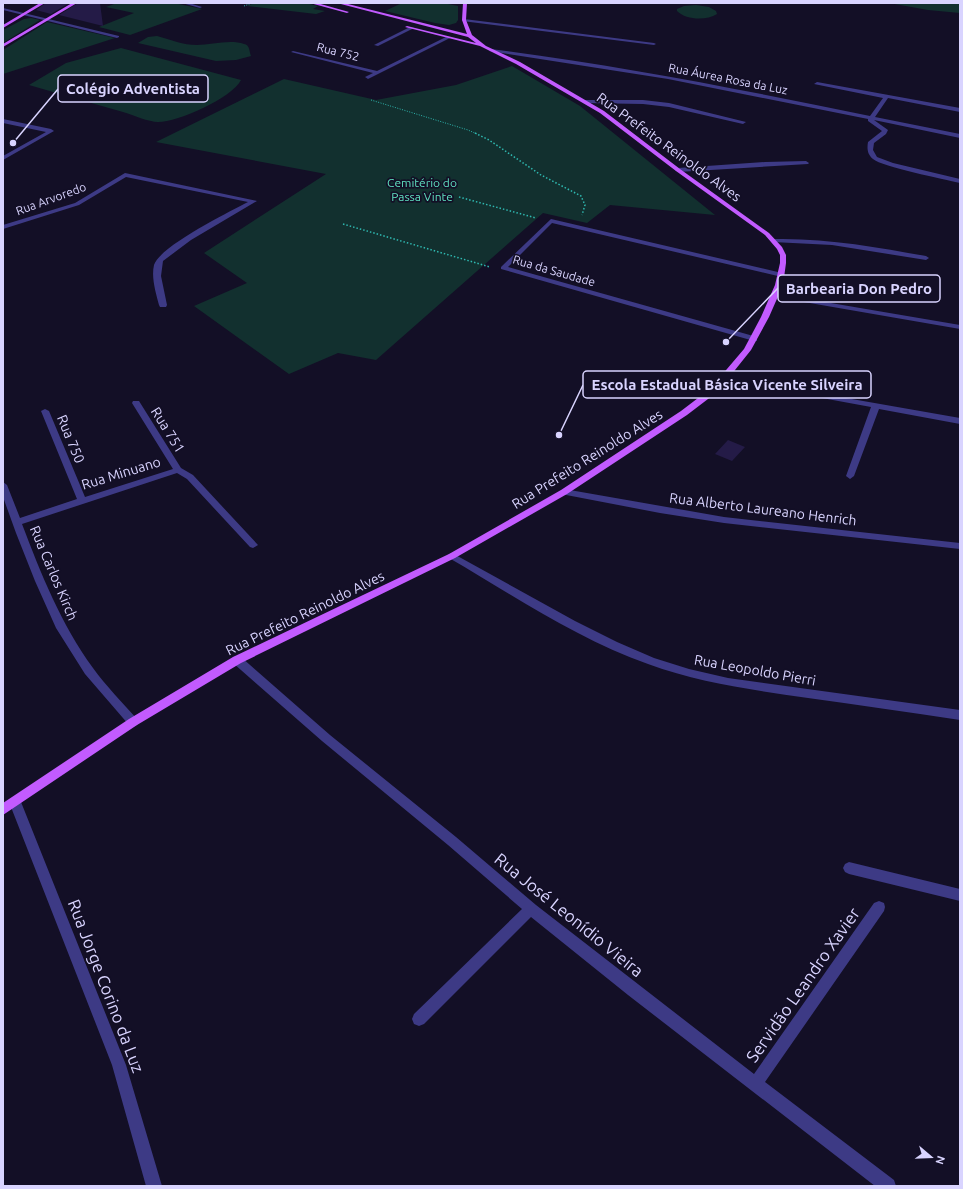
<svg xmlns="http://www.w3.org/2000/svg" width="963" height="1189" font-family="Ubuntu,sans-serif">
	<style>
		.green { fill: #12302f }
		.building { fill: #241b47 }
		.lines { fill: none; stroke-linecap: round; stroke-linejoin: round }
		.path-far1 { stroke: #2fb8b0; stroke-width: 1; stroke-dasharray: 1 1.5; stroke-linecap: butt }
		.path { stroke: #2fb8b0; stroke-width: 1.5; stroke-dasharray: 1.5 2; stroke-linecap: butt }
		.minor { fill: #3d3a85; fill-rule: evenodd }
		.major { fill: #c25bff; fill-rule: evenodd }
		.labels { text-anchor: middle; stroke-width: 3.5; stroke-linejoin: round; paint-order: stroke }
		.far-street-label { font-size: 12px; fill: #d9d4ff; stroke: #130f26 }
		.far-park-label { font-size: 12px; fill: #5fe0c0; stroke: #130f26 }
		.street-label { font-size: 14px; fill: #d9d4ff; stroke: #130f26 }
		.near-street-label { font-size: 17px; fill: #d9d4ff; stroke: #130f26 }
		.leader { fill: none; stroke: #d9d4ff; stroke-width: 1.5 }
		.callout-dot { fill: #d9d4ff; stroke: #130f26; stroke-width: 1.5 }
		.callout { fill: #130f26; stroke: #d9d4ff; stroke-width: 1.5 }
		.callout-label { font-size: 15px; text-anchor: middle; font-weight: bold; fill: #d9d4ff }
	</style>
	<rect width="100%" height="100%" fill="#130f26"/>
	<path class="green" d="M117,3H174L202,9L130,35L99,27L134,13L106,7Z
		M254,3H305L318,6L313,9L325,11L316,14L247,6Z
		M402,3H443L458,6V20L456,23L449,25L435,23L385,11Z
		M889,3H960V13L928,10Z
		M696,5L709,7L716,11L717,14C706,21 686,20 677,11V9L684,6Z
		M31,18L40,20L3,43V30L24,19Z
		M47,22L115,38L3,74V50Z
		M157,36C171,40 183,45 197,45C211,45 230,39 244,44C250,45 249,51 251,56L236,60L216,61L138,43L148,37Z
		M121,48L241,80C232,98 178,122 158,122C149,122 133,115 123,112C91,103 60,94 29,85L66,63Z
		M512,66L580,106L715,215L610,205L587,223L543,213L376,360L338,353L289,374L194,306L247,283L204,253L326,174L156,142L284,79L376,100L456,85Z"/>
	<path class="building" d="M46,3H69L51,14L36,10Z
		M78,3H100L103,26L59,15Z
		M728,440L745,447L732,461L715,454Z"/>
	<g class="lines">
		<path class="path-far1" d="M244,6L252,3
			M371,100L468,130L477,134"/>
		<path class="path" d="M475,133L489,140L541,175L581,196L585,205L582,215
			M459,197L536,218
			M343,224L490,267"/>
		<path class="minor" d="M182,3H189L202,7L200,8Z
			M3,8L119,36V37L117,38L3,10Z
			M464,19L654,43L656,44L654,45L462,21Z
			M410,27L414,28L378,46L374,45Z
			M446,37L450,38L368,79L365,77L373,73L291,52L293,51L377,71Z
			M491,49C618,65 744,90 870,116L883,98L814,84L817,82L960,108V112L888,98L875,117L960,134V138L874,120L888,130L886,134L874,143L873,150L877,157L893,163L960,179V183C944,179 882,167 873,159C867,154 867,148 868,142L882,131L868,121V119L668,79L489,51Z
			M586,100H643L669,103L746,122L743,124L669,107L643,104L584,103L583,102Z
			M3,119L51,129L54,131L3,160V156L46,132L3,123Z
			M806,161L809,163L808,164L678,172L675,170L678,168L765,162Z
			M125,173L257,201L191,240L163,261L161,276L167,305L166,307H160L159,305C156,293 151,278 154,265C160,246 229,212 248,202L126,177L79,205L3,229V225L75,203Z
			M551,219L782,273L785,275L782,277L552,223L508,267L757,337V341H754L501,269V267Z
			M775,239C826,238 876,247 926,256L929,258L926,260L832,245L773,242L772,241Z
			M772,293L960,325V329L775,297H772Z
			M721,376L960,418V424L879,409L854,476L850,479L846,476L871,407L724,380L720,378Z
			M133,401H139L181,468L193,475L258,545L253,548L250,547L187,479L177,473L22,524C41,574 61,624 93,668C106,686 122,702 137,719L139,722L137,725L133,727L129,725L85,674L56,628L35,581L16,533L3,497V482L7,485L20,518L77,499L41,411L45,409L49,411L85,497L173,469L132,403Z
			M564,489L724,517L960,543V549L724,523L660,513L561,494L559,492Z
			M452,553L575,621L617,642L654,658L689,669L728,678L960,710V720C909,712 858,705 808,698C753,690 700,683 648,664C579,640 513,595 449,558L447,556L449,554Z
			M237,656L241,657L330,735L456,837L536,905L754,1074L874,903L879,901L884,903L885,907L884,911L765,1082L894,1180L896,1186H875L628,995L531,917L424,1024L419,1026L414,1024L412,1019L414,1014L522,909L448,845L322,741L233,663L232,660L233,657Z
			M15,797L19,798L21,802L126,1065L162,1186H146L112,1065L9,802L11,798Z
			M849,862L960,889V901L849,874L845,872L843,868L845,864Z"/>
		<path class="major" d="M40,3H45L3,28V25Z
			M72,3H77L3,47V44Z
			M310,3H317L349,12L347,13Z
			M337,3H344L467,34L462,20L463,3H467L466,20L472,35L486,46L520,62L604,111L680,169L769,233L782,247L786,255V263L783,285L769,317L751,350L727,380L708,399L687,415L567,494L455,558L241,663L137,725L3,815V803L129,719L233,657L449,554L561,490L681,411L702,395L721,376L744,349L761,317L775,285L780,263V255L777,249L765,235L676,171L600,113L516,64L480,46L405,27L407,26L476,43L468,37Z"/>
	</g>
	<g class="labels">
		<g class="far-street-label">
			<text transform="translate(338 52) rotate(14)" y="4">Rua 752</text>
			<text transform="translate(728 79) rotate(11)" y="4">Rua Áurea Rosa da Luz</text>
			<text transform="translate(51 199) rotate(-20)" y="4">Rua Arvoredo</text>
			<text transform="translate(554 271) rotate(16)" y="4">Rua da Saudade</text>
		</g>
		<g class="far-park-label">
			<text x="422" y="187">Cemitério do<tspan x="422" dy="14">Passa Vinte</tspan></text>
		</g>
		<g class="street-label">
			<text transform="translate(669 147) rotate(36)" y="5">Rua Prefeito Reinoldo Alves</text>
			<text transform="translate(168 430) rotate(58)" y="5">Rua 751</text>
			<text transform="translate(71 439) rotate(68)" y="5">Rua 750</text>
			<text transform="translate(587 459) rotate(-32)" y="5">Rua Prefeito Reinoldo Alves</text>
			<text transform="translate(121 473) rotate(-17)" y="5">Rua Minuano</text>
			<text transform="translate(763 509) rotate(7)" y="5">Rua Alberto Laureano Henrich</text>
			<text transform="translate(54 573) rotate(67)" y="5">Rua Carlos Kirch</text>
			<text transform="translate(305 613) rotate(-26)" y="5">Rua Prefeito Reinoldo Alves</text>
			<text transform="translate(755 670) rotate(10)" y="5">Rua Leopoldo Pierri</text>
		</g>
		<g class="near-street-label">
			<text transform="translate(569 915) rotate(39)" y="6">Rua José Leonídio Vieira</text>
			<text transform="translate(803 985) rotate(-55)" y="6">Servidão Leandro Xavier</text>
			<text transform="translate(106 986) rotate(69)" y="6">Rua Jorge Corino da Luz</text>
		</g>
	</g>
	<path class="leader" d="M13 143L58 89M726 342L778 288M559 435L583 385"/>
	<g class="callout-dot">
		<circle cx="13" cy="143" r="4"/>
		<circle cx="726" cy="342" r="4"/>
		<circle cx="559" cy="435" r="4"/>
	</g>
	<g class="callout">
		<rect x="58" y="75" width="150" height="27" rx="4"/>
		<rect x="778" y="275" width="162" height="27" rx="4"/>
		<rect x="583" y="371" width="288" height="27" rx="4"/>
	</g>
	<g class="callout-label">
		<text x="133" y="94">Colégio Adventista</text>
		<text x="859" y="294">Barbearia Don Pedro</text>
		<text x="727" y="390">Escola Estadual Básica Vicente Silveira</text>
	</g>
	<rect width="963" height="1189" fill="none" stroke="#d9d4ff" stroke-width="8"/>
	<g transform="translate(931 1157) rotate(109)" stroke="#130f26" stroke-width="3" paint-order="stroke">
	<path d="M0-3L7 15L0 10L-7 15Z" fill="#d9d4ff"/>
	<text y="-6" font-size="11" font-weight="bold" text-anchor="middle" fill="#d9d4ff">N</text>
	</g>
</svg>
